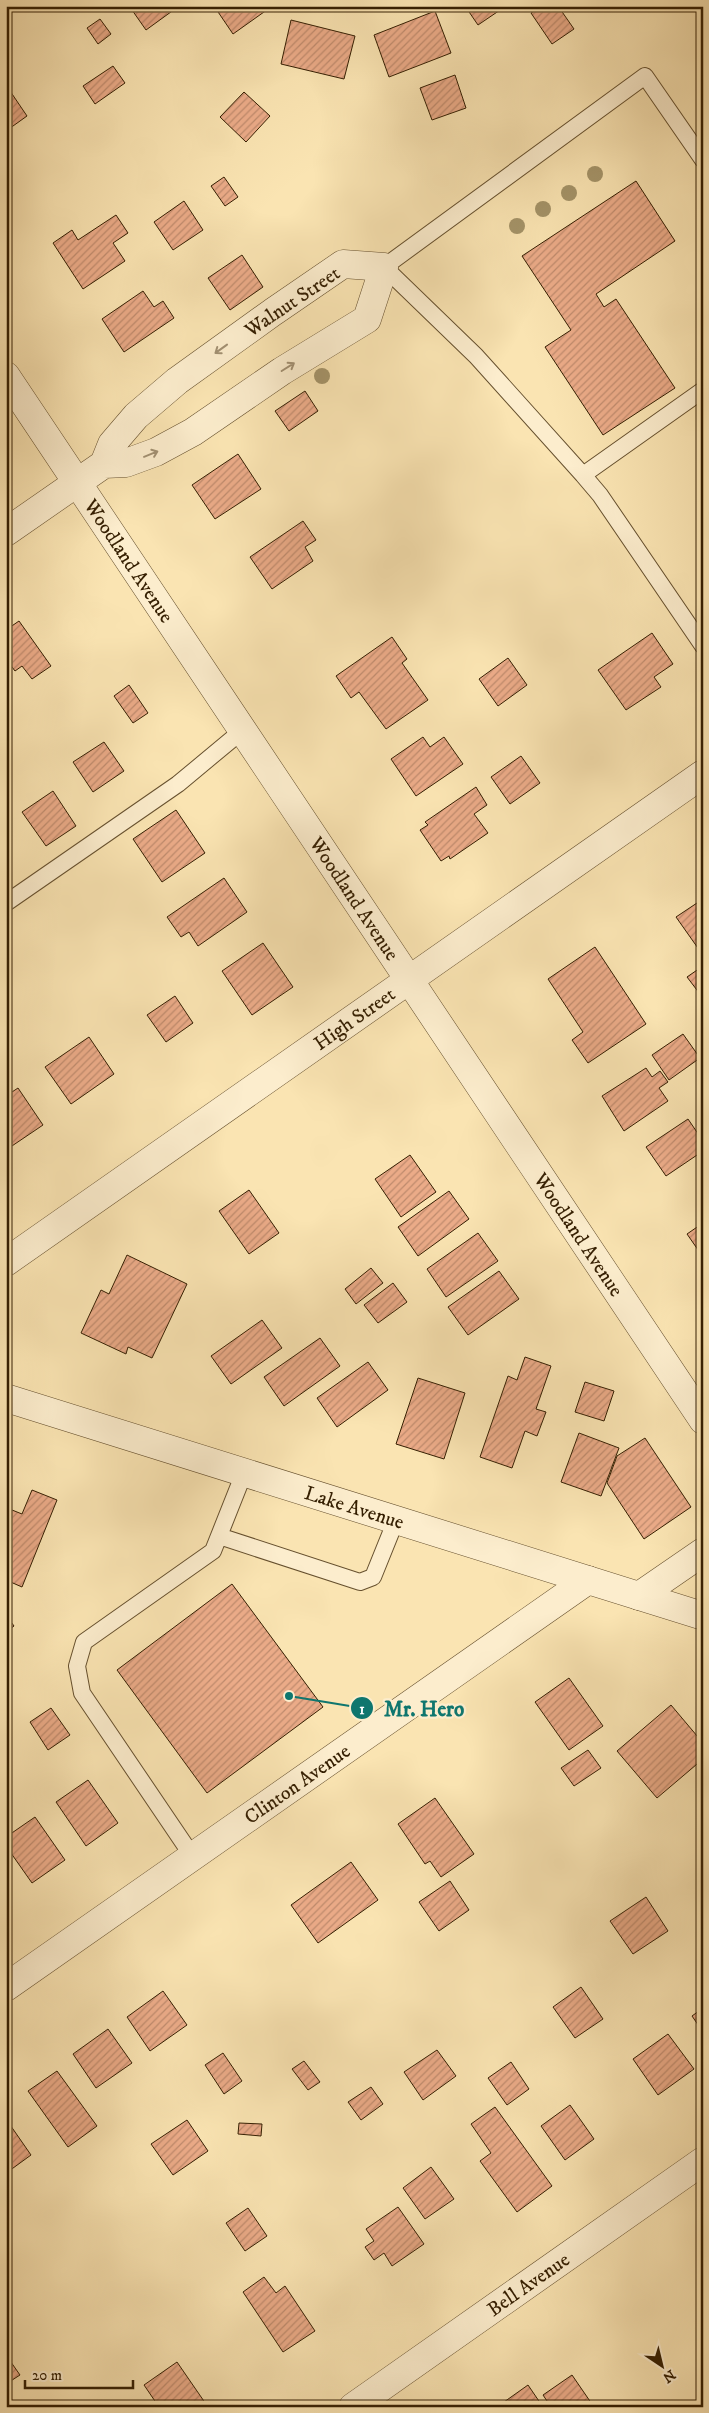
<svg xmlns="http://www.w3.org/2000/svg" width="709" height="2413" font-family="'IM FELL DW Pica',serif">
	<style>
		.building { fill: url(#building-hatch); stroke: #351f02 }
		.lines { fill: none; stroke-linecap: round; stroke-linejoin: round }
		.service-casing { stroke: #66502e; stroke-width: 18 }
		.minor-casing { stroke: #66502e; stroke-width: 29 }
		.tertiary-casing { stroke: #66502e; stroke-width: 29 }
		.service { stroke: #fcedcd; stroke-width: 16 }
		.minor { stroke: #fcedcd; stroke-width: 28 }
		.tertiary { stroke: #fcedcd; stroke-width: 28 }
		.tree { fill: #a49368 }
		.oneway { stroke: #a29072 }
		.labels { text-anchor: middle; stroke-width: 4.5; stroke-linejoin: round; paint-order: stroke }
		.street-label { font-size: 20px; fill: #351f02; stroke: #fcedcd }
		.leader { fill: none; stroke: #0f766e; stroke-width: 2 }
		.callout-dot { fill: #0f766e; stroke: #fcedcd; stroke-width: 2 }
		.mark-label { font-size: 15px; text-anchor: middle; font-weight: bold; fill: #fff }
		.callout-label { font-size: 21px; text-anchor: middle; font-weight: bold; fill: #0f766e; stroke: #fcedcd; stroke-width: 4.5; stroke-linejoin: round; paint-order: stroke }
	</style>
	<defs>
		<pattern id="building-hatch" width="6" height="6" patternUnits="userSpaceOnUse" patternTransform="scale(1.25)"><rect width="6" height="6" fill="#ebab88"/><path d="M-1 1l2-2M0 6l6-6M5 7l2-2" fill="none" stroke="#bf8b6d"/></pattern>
	</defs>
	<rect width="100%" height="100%" fill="#fae4b2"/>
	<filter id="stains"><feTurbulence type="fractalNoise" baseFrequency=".004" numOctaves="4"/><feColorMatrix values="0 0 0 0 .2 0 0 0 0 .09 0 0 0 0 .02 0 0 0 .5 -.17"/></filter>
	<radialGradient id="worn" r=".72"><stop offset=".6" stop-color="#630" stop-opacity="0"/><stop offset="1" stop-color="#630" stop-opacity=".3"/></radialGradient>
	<path class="building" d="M138,6H173L175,9L146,30L132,10Z
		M214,6H270L271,7L233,34Z
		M465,6H506L478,25Z
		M542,6H558L574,29L552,44L531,13Z
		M435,11L451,53L389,77L374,35Z
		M100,19L111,34L98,44L87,28Z
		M291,20L355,36L344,79L281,64Z
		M113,66L125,83L95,104L83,86Z
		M455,75L466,108L432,120L420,88Z
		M6,85L27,116L6,131Z
		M244,92L270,116L246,142L220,117Z
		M224,177L238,197L225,206L211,186Z
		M636,181L675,241L596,294L604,307L616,299L675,388L603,435L545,347L571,330L522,256Z
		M184,201L203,230L173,250L154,222Z
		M116,215L128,233L113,243L125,261L83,289L53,243L72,230L78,240Z
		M242,255L263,287L230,310L208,278Z
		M143,291L154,307L163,301L174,318L124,352L102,319Z
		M305,391L318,411L289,431L275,411Z
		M238,454L261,489L215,519L192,485Z
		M303,521L316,540L305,547L313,561L272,589L250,557Z
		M19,621L51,666L32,679L22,666L15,671L6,659V630Z
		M652,633L673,664L654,677L661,687L626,710L598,670Z
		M392,637L407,659L402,663L428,700L386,729L359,692L351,698L336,676Z
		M508,658L527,685L498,706L479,679Z
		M129,685L148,713L133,723L114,696Z
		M423,737L430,747L444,737L463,764L416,796L391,759Z
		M104,742L124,771L93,792L73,762Z
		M521,756L540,783L510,804L491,777Z
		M476,787L487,805L474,814L488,833L450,859L449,856L441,861L420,830L428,825L425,822Z
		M53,791L76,826L46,846L22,812Z
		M176,810L205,853L162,882L133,839Z
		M224,878L247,912L198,946L189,932L181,937L167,917Z
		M703,899V950L700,951L676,917Z
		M263,943L293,987L252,1015L222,971Z
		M595,947L646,1024L588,1063L572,1040L583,1032L548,979Z
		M703,966V998L687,977Z
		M175,996L193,1023L166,1042L147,1015Z
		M683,1034L700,1058L669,1080L652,1055Z
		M89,1037L114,1074L71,1104L45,1067Z
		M646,1068L652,1077L660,1071L668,1082L659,1088L668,1101L624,1131L602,1096Z
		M18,1088L43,1125L6,1150V1096Z
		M688,1119L703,1141V1151L666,1176L646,1147Z
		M410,1155L436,1192L401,1217L375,1179Z
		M249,1190L279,1233L249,1254L219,1211Z
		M449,1191L469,1219L418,1256L398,1227Z
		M703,1223V1257L687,1234Z
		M478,1233L498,1261L446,1297L427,1269Z
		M127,1255L187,1284L152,1358L128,1347L126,1354L81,1333L101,1290L109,1294Z
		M371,1268L383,1283L356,1304L345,1289Z
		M499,1271L519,1299L468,1335L448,1307Z
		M393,1283L407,1302L378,1323L364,1305Z
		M262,1320L282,1348L231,1384L211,1356Z
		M320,1338L340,1366L284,1406L264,1377Z
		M525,1357L551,1366L536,1409L546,1412L537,1436L525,1431L512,1468L480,1457L508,1376L517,1380Z
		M368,1362L388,1390L337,1427L317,1398Z
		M418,1378L465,1393L444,1459L396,1444Z
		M585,1382L614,1391L604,1421L575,1412Z
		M579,1433L619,1448L601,1496L561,1482Z
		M645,1438L691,1507L644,1539L607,1483L617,1456Z
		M32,1490L57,1500L22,1587L6,1580V1525L12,1510L22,1514Z
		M232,1584L323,1707L207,1793L117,1670Z
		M6,1615L14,1626L6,1632Z
		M569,1678L603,1726L569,1750L535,1702Z
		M671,1705L703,1743V1759L657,1798L617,1751Z
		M51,1708L70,1735L48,1750L30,1722Z
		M588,1750L601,1768L574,1786L561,1768Z
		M88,1780L118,1823L86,1846L56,1802Z
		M435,1798L474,1854L441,1877L430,1861L425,1864L398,1824Z
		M35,1817L65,1860L32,1883L6,1846V1837Z
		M351,1862L378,1900L318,1943L291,1905Z
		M450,1881L469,1910L439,1931L419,1902Z
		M646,1897L668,1931L633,1954L610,1921Z
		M581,1987L603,2019L575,2038L553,2007Z
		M163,1991L187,2025L150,2051L127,2017Z
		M703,2008V2032L692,2016Z
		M108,2029L132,2063L96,2088L73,2054Z
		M668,2034L694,2069L658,2095L633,2059Z
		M437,2050L456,2076L423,2100L404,2072Z
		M223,2053L242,2081L224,2094L205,2065Z
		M304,2061L320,2082L308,2090L292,2069Z
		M511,2062L529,2089L507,2105L488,2078Z
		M57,2071L97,2126L68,2147L28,2091Z
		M371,2087L383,2104L361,2120L348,2102Z
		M570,2105L594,2139L565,2160L541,2126Z
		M495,2107L552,2186L517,2212L480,2161L491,2153L471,2124Z
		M6,2119L31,2155L9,2171L6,2168Z
		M187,2120L208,2151L173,2175L151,2144Z
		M239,2123L262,2124L261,2136L238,2134Z
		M431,2167L454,2199L425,2219L403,2188Z
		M398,2207L424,2244L392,2266L384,2253L374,2260L365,2247L374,2241L366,2229Z
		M248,2208L267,2236L245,2251L226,2223Z
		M264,2277L276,2293L285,2286L315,2331L283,2352L243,2292Z
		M6,2355L20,2375L6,2384Z
		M177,2362L208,2407H159L144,2385Z
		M572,2375L594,2407H551L543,2395Z
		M528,2385L543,2407H497Z"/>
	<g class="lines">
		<g class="service-casing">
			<path id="service" d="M703,160L645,76L384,267L476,356L583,475L600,495L703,646
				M583,475L703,390
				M6,903L178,784L243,730
				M219,1536L360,1582L373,1577L396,1520
				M193,1857L82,1693L77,1666L84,1642L213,1551L244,1473"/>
		</g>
		<g class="minor-casing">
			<g id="minor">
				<path id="s1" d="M6,376L703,1420"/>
				<path d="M6,532L104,464L126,463L156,452L193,432L282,371L367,319L384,267L343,264L273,312L177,381L136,416L112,444L104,464"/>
				<path id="s2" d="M6,1262L703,774"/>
				<path d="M639,1596L703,1552"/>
				<path id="s3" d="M6,1987L588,1580"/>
				<path id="s4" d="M353,2407L703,2161"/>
			</g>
		</g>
		<g class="tertiary-casing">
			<g id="tertiary">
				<path id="s5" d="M6,1398L703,1616"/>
			</g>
		</g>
		<use href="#service" class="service"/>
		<use href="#minor" class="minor"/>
		<use href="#tertiary" class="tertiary"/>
	</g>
	<g class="tree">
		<circle cx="595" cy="174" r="8"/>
		<circle cx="569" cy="193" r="8"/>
		<circle cx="543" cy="209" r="8"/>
		<circle cx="517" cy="226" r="8"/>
		<circle cx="322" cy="376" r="8"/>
	</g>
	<defs><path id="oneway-shaft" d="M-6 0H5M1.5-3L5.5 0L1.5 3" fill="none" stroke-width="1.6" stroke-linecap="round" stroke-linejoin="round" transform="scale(1.25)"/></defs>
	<g class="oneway">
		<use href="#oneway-shaft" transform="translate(221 349) rotate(144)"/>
		<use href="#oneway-shaft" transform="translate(288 367) rotate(-32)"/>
		<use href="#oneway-shaft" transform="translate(151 454) rotate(-22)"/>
	</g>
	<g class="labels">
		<g class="street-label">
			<text transform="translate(292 301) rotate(-34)" y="7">Walnut Street</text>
			<text dy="7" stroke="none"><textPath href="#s1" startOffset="222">Woodland Avenue</textPath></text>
			<text dy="7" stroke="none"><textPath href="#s1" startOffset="628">Woodland Avenue</textPath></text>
			<text dy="7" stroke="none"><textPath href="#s2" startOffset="425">High Street</textPath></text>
			<text dy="7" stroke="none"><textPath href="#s1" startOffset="1032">Woodland Avenue</textPath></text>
			<text dy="7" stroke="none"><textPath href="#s5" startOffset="365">Lake Avenue</textPath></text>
			<text dy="7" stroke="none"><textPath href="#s3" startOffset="355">Clinton Avenue</textPath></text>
			<text dy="7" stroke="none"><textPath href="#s4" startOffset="214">Bell Avenue</textPath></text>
		</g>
	</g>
	<path class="leader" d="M289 1696L362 1708"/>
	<g class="callout-dot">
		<circle cx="289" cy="1696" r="5"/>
		<circle cx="362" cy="1708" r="12"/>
	</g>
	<g class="mark-label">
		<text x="362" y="1714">1</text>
	</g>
	<g class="callout-label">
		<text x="424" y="1716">Mr. Hero</text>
	</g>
	<rect width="709" height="2413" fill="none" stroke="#fae4b2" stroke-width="25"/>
	<rect x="8" y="8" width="694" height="2398" fill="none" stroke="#351f02" stroke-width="2.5"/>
	<rect x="12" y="12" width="684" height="2388" fill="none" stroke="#351f02"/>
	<g transform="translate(662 2366) rotate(145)" stroke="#fcedcd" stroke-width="4" paint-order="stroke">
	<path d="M0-4L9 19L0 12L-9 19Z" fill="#351f02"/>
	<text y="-8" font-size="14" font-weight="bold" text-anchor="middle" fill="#351f02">N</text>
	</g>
	<path d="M25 2380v8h108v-8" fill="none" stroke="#351f02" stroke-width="2.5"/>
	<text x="32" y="2380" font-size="15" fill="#351f02" stroke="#fcedcd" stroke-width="4" paint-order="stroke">20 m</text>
	<rect width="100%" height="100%" filter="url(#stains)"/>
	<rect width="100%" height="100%" fill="url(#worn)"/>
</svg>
